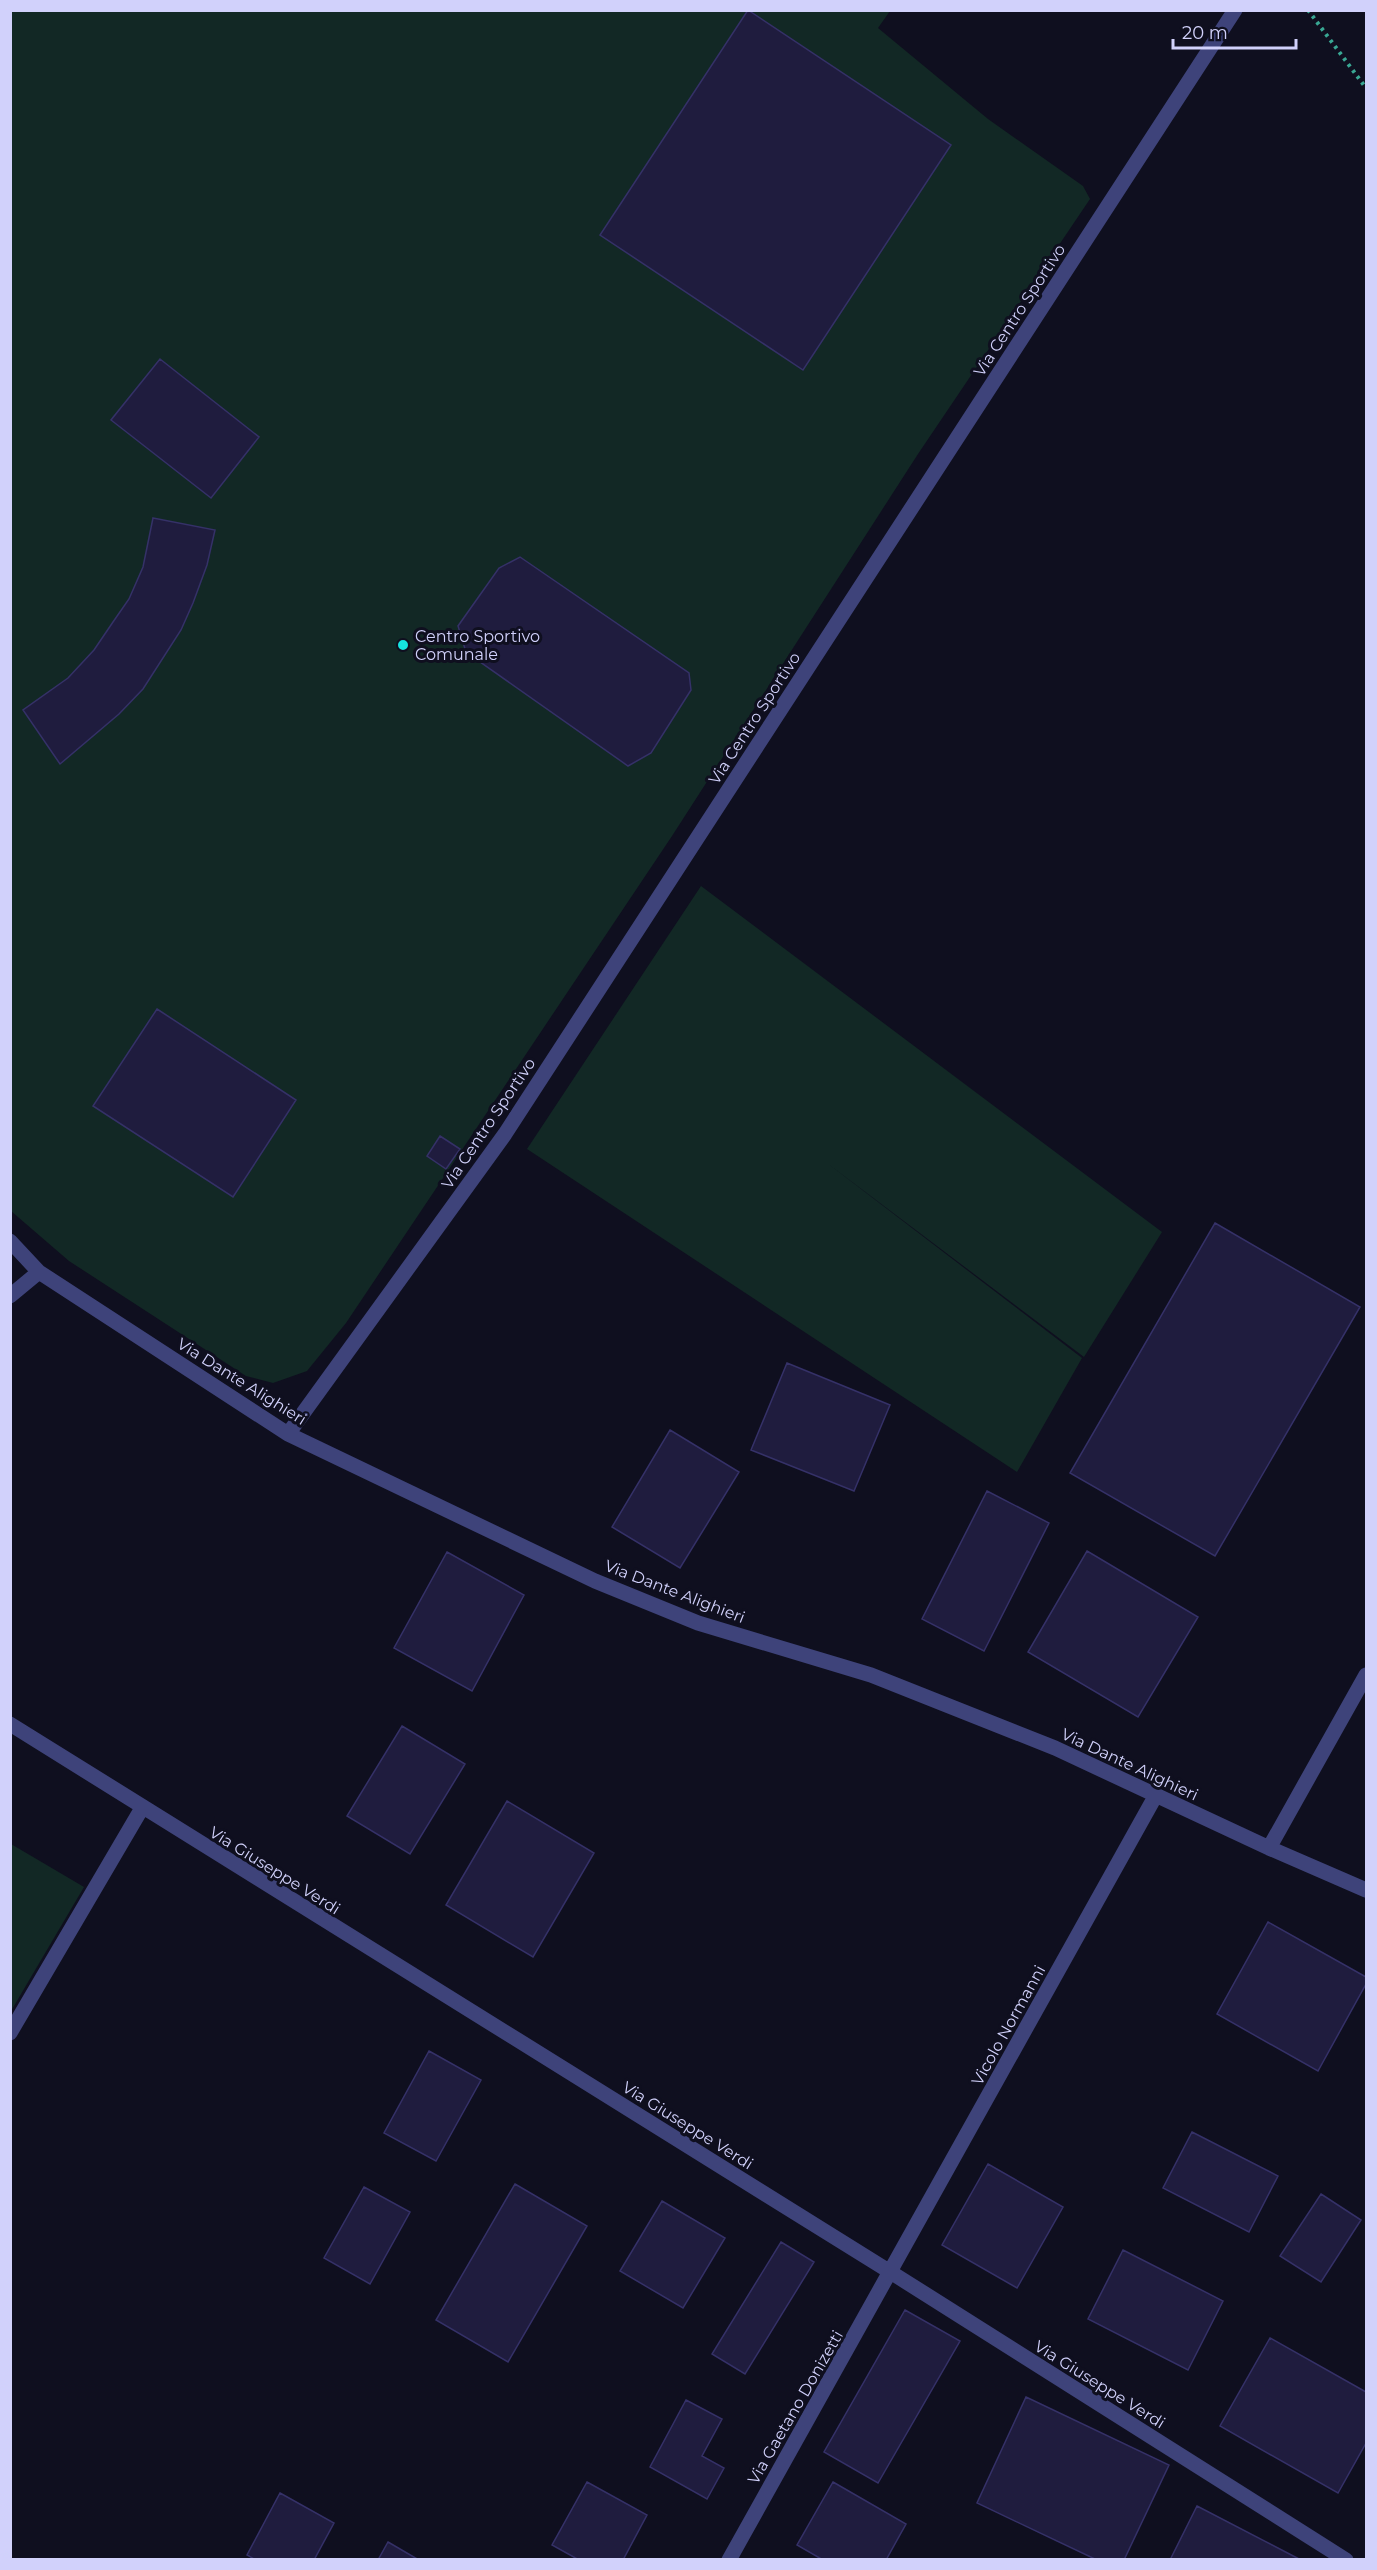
<svg xmlns="http://www.w3.org/2000/svg" width="1377" height="2570" font-family="Montserrat,sans-serif">
	<style>
		.green { fill: #122825 }
		.building { fill: #1f1c3e; stroke: #353168; stroke-width: 1.5 }
		.lines { fill: none; stroke-linecap: round; stroke-linejoin: round }
		.path { stroke: #39a793; stroke-width: 4; stroke-dasharray: 3 4.5; stroke-linecap: butt }
		.minor { stroke: #3e437a; stroke-width: 15 }
		.poi-dot { fill: #15e3df; stroke: #0f0f1f; stroke-width: 2 }
		.labels { text-anchor: middle; stroke-width: 6; stroke-linejoin: round; paint-order: stroke }
		.street-label { font-size: 16px; fill: #d1d1fb; stroke: #0f0f1f }
		.poi-label { font-size: 16px; fill: #d1d1fb; stroke: #0f0f1f; text-anchor: start }
	</style>
	<rect width="100%" height="100%" fill="#0f0f1f"/>
	<path class="green" d="M11,11H890L878,28L988,119L1083,186L1090,199L918,454L672,836L346,1323L307,1371L273,1383L246,1376L69,1261L11,1211Z
		M701,886L1162,1232L1084,1357L827,1163L1082,1358L1017,1472L527,1149Z
		M11,1844L84,1887L11,2011Z"/>
	<path class="building" d="M748,10L951,145L803,370L600,235Z
		M160,359L259,437L211,498L111,420Z
		M153,518L215,530L207,565L193,603L181,630L143,689L119,714L60,764L23,710L68,678L94,650L113,622L129,599L143,567Z
		M520,557L689,673L691,690L651,753L628,766L466,652L458,626L499,568Z
		M157,1009L296,1100L233,1197L93,1106Z
		M440,1136L460,1149L446,1169L427,1156Z
		M1215,1223L1360,1307L1215,1556L1070,1473Z
		M787,1363L890,1405L854,1491L751,1450Z
		M670,1430L739,1472L680,1568L612,1527Z
		M987,1491L1049,1523L984,1651L922,1619Z
		M1087,1551L1198,1617L1138,1717L1028,1652Z
		M447,1552L524,1595L472,1691L394,1648Z
		M402,1726L465,1764L410,1854L347,1816Z
		M507,1801L594,1853L533,1957L446,1905Z
		M1268,1922L1366,1977V1984L1318,2071L1217,2014Z
		M429,2051L481,2080L436,2161L384,2133Z
		M1192,2132L1278,2176L1249,2232L1163,2188Z
		M988,2164L1063,2207L1017,2288L942,2245Z
		M515,2184L587,2226L508,2362L436,2320Z
		M364,2187L410,2212L370,2284L324,2258Z
		M1321,2194L1361,2220L1321,2282L1280,2256Z
		M662,2201L725,2238L683,2308L620,2271Z
		M781,2242L814,2262L745,2374L712,2354Z
		M1123,2250L1223,2301L1188,2370L1088,2319Z
		M905,2310L960,2341L878,2483L824,2452Z
		M1270,2338L1366,2392V2443L1338,2493L1220,2426Z
		M1026,2397L1169,2465L1124,2560H1097L977,2503Z
		M686,2400L722,2419L702,2456L724,2468L707,2499L650,2467Z
		M587,2482L647,2515L623,2560H579L552,2545Z
		M833,2482L906,2524L886,2560H823L797,2545Z
		M280,2493L334,2523L314,2560H256L247,2555Z
		M1197,2506L1301,2560H1170Z
		M388,2542L419,2560H378Z"/>
	<g class="lines">
		<path class="path" d="M1308,10L1366,88"/>
		<path class="minor" d="M10,1241L39,1272
			M10,1296L39,1272L288,1434L595,1581L698,1623L871,1675L1055,1748L1269,1848L1366,1890
			M288,1434L505,1134L1235,10
			M10,1724L892,2273L1346,2560
			M1269,1848L1366,1675
			M10,2033L142,1808
			M729,2560L1156,1795"/>
	</g>
	<circle class="poi-dot" cx="403" cy="645" r="6"/>
	<g class="labels">
		<g class="street-label">
			<text transform="translate(1019 310) rotate(-57)" y="6">Via Centro Sportivo</text>
			<text transform="translate(754 718) rotate(-57)" y="6">Via Centro Sportivo</text>
			<text transform="translate(488 1123) rotate(-56)" y="6">Via Centro Sportivo</text>
			<text transform="translate(242 1381) rotate(32)" y="6">Via Dante Alighieri</text>
			<text transform="translate(675 1591) rotate(21)" y="6">Via Dante Alighieri</text>
			<text transform="translate(1130 1764) rotate(25)" y="6">Via Dante Alighieri</text>
			<text transform="translate(275 1870) rotate(32)" y="6">Via Giuseppe Verdi</text>
			<text transform="translate(1008 2025) rotate(-61)" y="6">Vicolo Normanni</text>
			<text transform="translate(688 2125) rotate(32)" y="6">Via Giuseppe Verdi</text>
			<text transform="translate(1100 2384) rotate(32)" y="6">Via Giuseppe Verdi</text>
			<text transform="translate(795 2407) rotate(-60)" y="6">Via Gaetano Donizetti</text>
		</g>
		<g class="poi-label">
			<text x="415" y="642">Centro Sportivo<tspan x="415" dy="18">Comunale</tspan></text>
		</g>
	</g>
	<rect width="1377" height="2570" fill="none" stroke="#d1d1fb" stroke-width="24"/>
	<path d="M1173 39v9h123v-9" fill="none" stroke="#d1d1fb" stroke-width="3"/>
	<text x="1182" y="39" font-size="18" fill="#d1d1fb" stroke="#0f0f1f" stroke-width="4.5" paint-order="stroke">20 m</text>
</svg>
